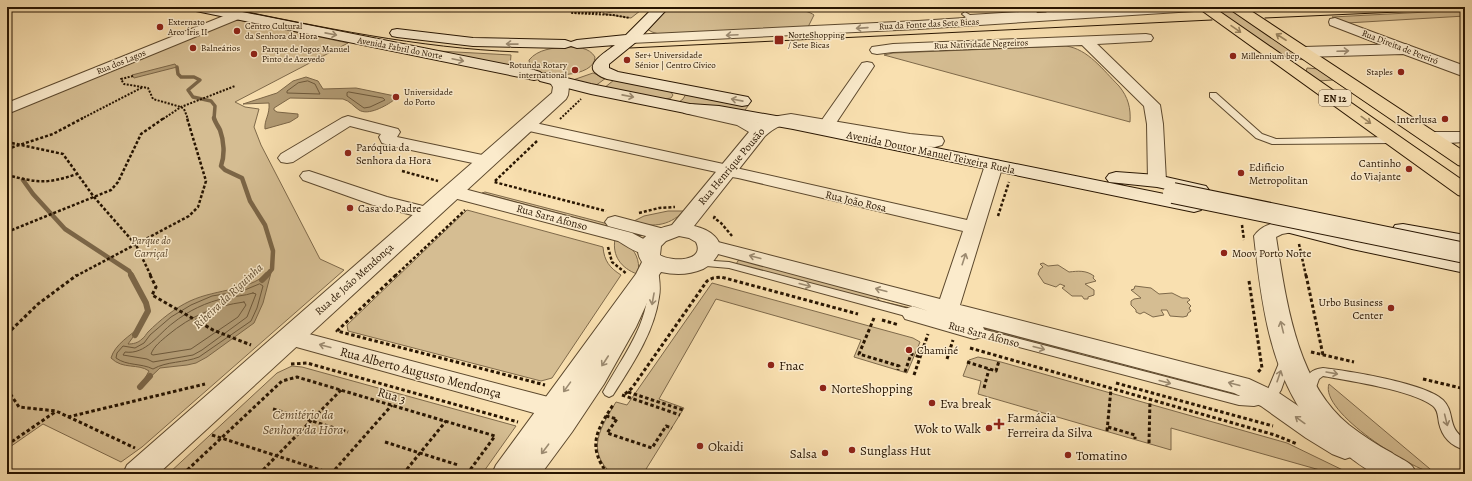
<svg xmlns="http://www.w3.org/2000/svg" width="1472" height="481" font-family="Alegreya,serif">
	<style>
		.green { fill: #d5bd92; stroke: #7e694a }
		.water { fill: #b29b74; stroke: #7b6546 }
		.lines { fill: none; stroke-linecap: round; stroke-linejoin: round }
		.shore { stroke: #6d583a; stroke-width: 1 }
		.stream-far2 { stroke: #7b6546; stroke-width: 3.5 }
		.stream-far1 { stroke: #7b6546; stroke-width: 4.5 }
		.stream { stroke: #7b6546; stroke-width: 6 }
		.service-casing { stroke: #5c482d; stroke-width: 2 }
		.minor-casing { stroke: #5c482d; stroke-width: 2 }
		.tertiary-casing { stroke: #5c482d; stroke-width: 2 }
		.secondary-casing { stroke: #281501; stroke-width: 2 }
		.primary-casing { stroke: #281501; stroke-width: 2 }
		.path-far2 { stroke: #281501; stroke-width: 2; stroke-dasharray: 2 1.5; stroke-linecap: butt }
		.path-far1 { stroke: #281501; stroke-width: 2.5; stroke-dasharray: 3 2; stroke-linecap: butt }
		.path { stroke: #281501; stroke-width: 3; stroke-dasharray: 3.5 2.5; stroke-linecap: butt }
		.service { fill: #fbebcc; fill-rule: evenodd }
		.minor { fill: #fbebcc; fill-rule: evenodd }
		.tertiary { fill: #fbebcc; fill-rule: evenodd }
		.secondary { fill: #fbebcc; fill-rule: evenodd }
		.primary { fill: #f9e0b0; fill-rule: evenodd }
		.tram { stroke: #281501; stroke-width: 1 }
		.secondary-bridge-casing { stroke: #281501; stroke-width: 22; stroke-linecap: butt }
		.secondary-bridge { stroke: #fbebcc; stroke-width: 20 }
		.oneway { stroke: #9c8b71 }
		.oneway2 { stroke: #9b8561 }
		.poi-dot { fill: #8f2418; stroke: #fbebcc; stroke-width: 1.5 }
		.labels { text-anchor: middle; stroke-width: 3; stroke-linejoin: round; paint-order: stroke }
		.far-poi-label { font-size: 9px; fill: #281501; stroke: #fbebcc; text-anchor: start }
		.far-street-label { font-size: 9px; fill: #281501; stroke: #fbebcc }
		.shield { fill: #fbebcc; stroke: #67553e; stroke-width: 1 }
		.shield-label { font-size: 10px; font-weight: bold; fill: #281501 }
		.poi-label { font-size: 11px; fill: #281501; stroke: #fbebcc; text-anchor: start }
		.street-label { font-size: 11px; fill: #281501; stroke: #fbebcc }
		.park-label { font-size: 11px; font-style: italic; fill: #5c472c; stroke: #fbebcc }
		.water-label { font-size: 12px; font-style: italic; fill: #5f4b2f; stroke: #fbebcc }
		.near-poi-label { font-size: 13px; fill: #281501; stroke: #fbebcc; text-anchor: start }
		.near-street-label { font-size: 13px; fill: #281501; stroke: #fbebcc }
		.near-park-label { font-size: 13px; font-style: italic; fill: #5c472c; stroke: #fbebcc }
	</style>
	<rect width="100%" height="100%" fill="#f9e0b0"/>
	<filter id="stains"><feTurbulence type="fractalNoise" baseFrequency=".005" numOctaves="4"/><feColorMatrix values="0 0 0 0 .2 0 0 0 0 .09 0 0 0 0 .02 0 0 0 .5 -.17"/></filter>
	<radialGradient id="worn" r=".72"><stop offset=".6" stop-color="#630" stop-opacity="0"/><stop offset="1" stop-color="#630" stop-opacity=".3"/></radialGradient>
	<path class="green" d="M633,7H645L631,18L603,14Z
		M668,7C694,7 798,2 814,15L808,27L659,34L652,32L647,29Z
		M1216,7H1230L1307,60L1295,59L1281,54L1215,9Z
		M1465,10V16L1347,23L1332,17Z
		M239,20L348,43L235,102L245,107L259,109L254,127L261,145L320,259L344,270L142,447L121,462L43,424L7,449V114L233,21Z
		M394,45L438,51L511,55L510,67Z
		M1066,46C1088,49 1103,70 1119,86C1128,97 1131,108 1130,122L884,55L893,53Z
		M566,47C577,47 589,47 595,57C595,78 542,79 530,67L529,60C538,49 553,48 566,47Z
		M1307,68L1320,69L1461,163L1465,169L1333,80L1318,81L1306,72Z
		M593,73L606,78L595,86L573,80Z
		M614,80L670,91L673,95L671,98L665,99L604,88Z
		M686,94L748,106L742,114L679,102L683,99Z
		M485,192L612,225L610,227L482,193Z
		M467,210L603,247C604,261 610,268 621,275L552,378L541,381L348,331L347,325Z
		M668,211H684C667,228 652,226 630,223L644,216Z
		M615,239C620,241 626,243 630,247C637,253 641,266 637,274C621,268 612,256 615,239Z
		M740,258L874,294L880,301L915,309L914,312L736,264Z
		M1043,263L1048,266L1058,265L1069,272C1078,271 1086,270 1094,276L1093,278L1096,281L1085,284L1094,290V295L1088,297V299H1084L1082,296H1072L1062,288L1065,286L1060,284L1056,287L1044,283L1038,274L1040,269L1043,267L1040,264Z
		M712,283L913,338L920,342L907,373L854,357L861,340L716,299L659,399L684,408L643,474H612C585,450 601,427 616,402L627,405Z
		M1135,286L1151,288L1159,294L1172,293L1182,298H1188L1190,300L1187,302L1191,306L1189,308L1191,311L1188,313L1187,316L1183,317L1170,316L1167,310H1161L1164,315L1153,317L1144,312L1140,314L1136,312V310L1131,305V301L1134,299L1141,298L1131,290L1134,289Z
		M976,326L1074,352L1104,355L1194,378L1195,387L975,328Z
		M978,357L1001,362L1287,443L1351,474H1334L1171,428V450L978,394L981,381L963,376L969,360Z
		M292,366L302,367L516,426L482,474H168L277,373Z
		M1329,384L1436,474C1412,470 1319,412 1329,384Z"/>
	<path class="water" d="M175,64L177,67L134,78L132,75Z
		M306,77L318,81L323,89L356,88L395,96L394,100C386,106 368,116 359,110C353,106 350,101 343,99L290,98L274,108V110L277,112L298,114V117L290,122L265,129C264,120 270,115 269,103L243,104L277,93L293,81Z
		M272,269L263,303L254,323L207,357L196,363L187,365L160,368L140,387L149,371C138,363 123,370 111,358C115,344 130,336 141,326L128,344C133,344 138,343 142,339C145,337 146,334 148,332C160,320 175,308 190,301C218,288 251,292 272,269Z"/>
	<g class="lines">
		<path class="shore" d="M308,81L315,84L320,94L287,93V91L298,83Z
			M349,92L383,98L385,100L370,107L364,108L347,96V93Z
			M260,284L263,286L257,308L251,321L199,357C184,363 167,361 153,369C141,363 127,366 116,358L117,353L123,346L135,348L144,343L150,335L171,317L191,305L212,296L242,291Z
			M253,293L256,294L247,317L202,350L193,355L153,362L147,359L123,355L125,352C146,355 158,334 173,323C188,311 206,302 226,298C235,296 244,296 253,293Z
			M244,302L246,305L238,317L191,349L153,355L151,354C154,346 161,341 168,335C191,316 214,306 244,302Z"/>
		<path class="stream-far2" d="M177,67L178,74L181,77H194L200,80L188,90L193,97L211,101L215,106L214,119"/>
		<path class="stream-far1" d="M214,118C215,122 218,126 220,130C224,141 225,155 221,166L225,170L242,178L250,201L265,225L273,251L272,269L266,276
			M23,180L33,194L65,229L129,271L132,276"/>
		<path class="stream" d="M131,275L146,303L148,311L135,335
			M262,280L267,275
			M140,387L150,376"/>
		<g class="service-casing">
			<path id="service" d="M1041,7H1048L1057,17L1052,18Z
				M1035,11L1042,17V19H1038L1033,15L968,19L962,14L965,12L970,15Z
				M1210,93H1216L1262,134L1276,139L1392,137L1396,140L1392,143L1272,144L1256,138L1210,97Z
				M699,260L729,262L913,310L917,311L919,314L917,317L913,318L729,268L695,265L694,263L695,261Z
				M653,266L658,269C659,278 661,288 659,297C654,333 632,365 613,395L609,397L605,395L603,392C626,350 653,321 648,269Z
				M974,327L1239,396L1266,394L1282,356L1286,355L1290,356L1292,359L1281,390L1274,401L1254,406L1239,405L970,334L968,331L970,328Z
				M1323,368C1349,371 1425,383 1443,400C1456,413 1446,427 1465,439V450C1451,446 1442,437 1439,423C1438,417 1438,410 1433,406C1412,390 1350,381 1323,376L1319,379L1315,390L1308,394L1304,392L1302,389C1308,377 1307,370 1323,368Z"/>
		</g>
		<g class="minor-casing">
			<path id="minor" d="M1335,18L1410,46L1412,49L1410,52L1405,53L1400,52L1330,25L1329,22L1330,19Z
				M1146,34L1151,35L1153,38L1151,41L1097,44L1160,105L1163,124L1166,181L1163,185L1157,186L1151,185L1148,181L1147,124L1144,106L1082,45L893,52L877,54L872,53L870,50L872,47L893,44Z
				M867,62L872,63L874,66L836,123L830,125L824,123L822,120L824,117L862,63Z
				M348,116L398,129L400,132L397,137L487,156L493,157L496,161L493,165L487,166L392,146L382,143L379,137L381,134L350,126L293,162L287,163L281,162L278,158L281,154L342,118Z
				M526,121L728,165L734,166L736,168L967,220L985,165L988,161L994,160L1000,161L1003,165L960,305L1249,379L1279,393L1328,426L1354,440L1358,448L1354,456L1345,459L1332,454L1306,438L1261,406L1234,393L983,327L985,331L982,337L974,339L905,319L902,314L905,309L913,306L928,311L912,306L703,250L700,246L703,242L710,240L940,299L963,231L738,178L732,177L730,175L520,129L518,126L520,123Z
				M309,171L387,197L435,209L438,213L435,217L428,219L373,205L303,180L300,176L303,172Z
				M453,186L632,233L655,245L658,249L655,253C641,257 630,248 618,241L446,196L444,192L446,188Z
				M615,216L668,230L671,234L668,238L661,240L608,226L605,222L608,218Z
				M641,285L649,287L652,292L636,327L604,384L572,432L541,474H512L521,460L554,417L552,418L282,343L278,337L282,331L290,329L552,398L561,401L563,405L604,343L633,287Z"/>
		</g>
		<g class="tertiary-casing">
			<path id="tertiary" d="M1130,7H1201L1199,10L1194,11L918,29L631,43L626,42L624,39L626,36L631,35L918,21Z
				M236,11L241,12L243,15L241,18L7,114V103Z
				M1405,44L1465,66V77L1403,54L1304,57L1299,55L1296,52L1299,49L1304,47Z
				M557,76L563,78L569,87L568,95L566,99L158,474H123L127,465L552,93L553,87L549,81L551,78Z
				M690,104L749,117L759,123L772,117L791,114L910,134L942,137L944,141L942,145L935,147L910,146L791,124C780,124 773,129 765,136L694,226C708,229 727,240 717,256C713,262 709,266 703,269C689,275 675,275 661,272L524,474H492L496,465L636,274L642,262C628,241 654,229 672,225L749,132L737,125L684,113L681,109L684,105ZM679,236L689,238L696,242C706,262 671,262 660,255L661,246L666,241Z
				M1431,132H1465V142L1431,144L1425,142L1422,138L1425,134Z
				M1290,220L1298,221L1301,226L1298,231L1282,234L1276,237C1286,300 1296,382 1349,425C1362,435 1377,445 1392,453C1397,457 1408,461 1412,466C1414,468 1415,472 1416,474C1404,474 1389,476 1377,474C1368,472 1351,458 1344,453C1332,444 1319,434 1310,423C1269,371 1261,299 1254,236C1263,223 1276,223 1290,220Z"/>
		</g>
		<g class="secondary-casing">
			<path id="secondary" d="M189,7H217L534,70L540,72L542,74L546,73L591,84L690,104L719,106L793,119L1194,200L1201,202L1204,206L1201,210L1194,212L793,129L719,116L690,114L591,94L540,81L538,79L534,80L196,11L191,10Z
				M654,7H669L636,42L609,64V68L618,72L748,97L751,101L748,105L742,106L607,79C604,78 599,76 596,73C584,64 609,50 615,45L577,48L571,46L565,48L473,46L397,37L392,36L390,33L392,30L397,29L473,38L565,40L571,42L577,40L626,35Z
				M1116,172L1157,175L1206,186L1209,190L1206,194L1199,196L1157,187L1109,182L1106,178L1109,174Z
				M1286,219L1353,236L1465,259V273L1352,249L1278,230L1275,225L1278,220Z
				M1403,224L1465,235V249L1395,235L1392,230L1395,225Z"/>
		</g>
		<g class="primary-casing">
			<path id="primary" d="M1197,7H1213L1465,182V197L1458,195Z
				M1229,7H1245L1465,152V167L1458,165L1231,10Z"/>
		</g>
		<path class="path-far2" d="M625,7L596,13H572L613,15L630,18
			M572,13L573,7
			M133,76L121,79L124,84L148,88L153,99L181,107L184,109L188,119
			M81,119L143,87
			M163,119L181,107L235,86
			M560,119L581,99"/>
		<path class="path-far1" d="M537,141L494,182L606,211
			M7,142L63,154L94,197L136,245L151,276
			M7,149L53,134L83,118
			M402,171L438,181
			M7,175C38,183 47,184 77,174
			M639,213L659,208L675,207
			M715,216L714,218L721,223L732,236
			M998,216L1009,182
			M1242,225L1244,240
			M7,232L111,190L118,182L141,134L164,118
			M1299,244L1306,276
			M608,247L612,262L627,274
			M76,276L189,216L198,207L206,181L187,118
			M395,276L465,210"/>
		<path class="path" d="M150,275L156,287L152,295L213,330L251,345
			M396,275L337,331L545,385
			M1306,275L1323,355
			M1249,281L1262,368L1257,373
			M874,318L859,354L899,366L898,370
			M882,320L899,325
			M7,334L38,304L77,275
			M970,348L1275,435L1297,444
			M1311,352L1354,362
			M947,359L953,340
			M967,362L996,371L999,361
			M291,364L307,363L518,422
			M905,372L911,354L920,357
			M914,375L928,334
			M1423,379L1465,389
			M1116,383L1273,426
			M984,388L989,369
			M7,389L19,407L56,411L135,448
			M628,392L683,410
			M625,394L632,388L707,281L713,278L721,277L858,314
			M622,395L680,415
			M273,409L348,432
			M606,416L617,419L607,433L652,448L666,426L672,428
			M68,417L205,384
			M1108,427L1135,435V439
			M1107,431L1111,389
			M212,435L333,474
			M385,442L458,465
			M1149,443L1150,400
			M7,445L55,412
			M183,474L282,381L297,377L495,436L467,474
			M259,474L341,390
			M331,474L392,405
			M403,474L446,421
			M608,474C587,447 596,431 613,405"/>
		<use href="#service" class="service"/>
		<use href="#minor" class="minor"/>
		<use href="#tertiary" class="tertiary"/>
		<use href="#secondary" class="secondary"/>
		<use href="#primary" class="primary"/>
		<path class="tram" d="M223,7C321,27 418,48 518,52
			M1265,18L1465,9
			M630,48L1212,20"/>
		<g class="secondary-bridge-casing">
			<path id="secondary-bridge" d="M1173,193L1465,253"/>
		</g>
		<use href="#secondary-bridge" class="secondary-bridge"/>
	</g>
	<defs><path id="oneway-shaft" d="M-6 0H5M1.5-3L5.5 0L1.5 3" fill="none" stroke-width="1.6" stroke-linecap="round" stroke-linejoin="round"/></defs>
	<g class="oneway">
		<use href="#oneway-shaft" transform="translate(862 28) rotate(176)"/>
		<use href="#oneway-shaft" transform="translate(331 34) rotate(11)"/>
		<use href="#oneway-shaft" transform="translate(732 35) rotate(177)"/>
		<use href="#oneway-shaft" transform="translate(512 44) rotate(-179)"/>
		<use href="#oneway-shaft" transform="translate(1343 51) rotate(-2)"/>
		<use href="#oneway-shaft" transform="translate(458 60) rotate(12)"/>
		<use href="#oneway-shaft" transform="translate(628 96) rotate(11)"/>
		<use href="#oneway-shaft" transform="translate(737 100) rotate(-169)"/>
		<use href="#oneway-shaft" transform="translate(755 257) rotate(-165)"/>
		<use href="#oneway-shaft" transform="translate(964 259) rotate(-72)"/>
		<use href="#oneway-shaft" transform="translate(805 285) rotate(15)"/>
		<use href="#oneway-shaft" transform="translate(881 290) rotate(-165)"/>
		<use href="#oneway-shaft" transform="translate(653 299) rotate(100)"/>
		<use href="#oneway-shaft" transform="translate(1282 327) rotate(-104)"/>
		<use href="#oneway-shaft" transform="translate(325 346) rotate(-165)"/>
		<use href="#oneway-shaft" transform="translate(1039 348) rotate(15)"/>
		<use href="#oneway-shaft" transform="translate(605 361) rotate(123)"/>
		<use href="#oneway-shaft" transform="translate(1332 373) rotate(10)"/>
		<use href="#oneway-shaft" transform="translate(1279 376) rotate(-71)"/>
		<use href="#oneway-shaft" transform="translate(1165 382) rotate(15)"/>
		<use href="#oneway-shaft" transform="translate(1234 384) rotate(-165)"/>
		<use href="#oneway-shaft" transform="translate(567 387) rotate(126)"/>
		<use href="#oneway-shaft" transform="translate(1300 420) rotate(-144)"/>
		<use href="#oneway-shaft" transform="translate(1446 420) rotate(76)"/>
		<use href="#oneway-shaft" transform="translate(545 449) rotate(127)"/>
	</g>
	<g class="oneway2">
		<use href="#oneway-shaft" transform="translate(1236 29) rotate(35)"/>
		<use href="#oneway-shaft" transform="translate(1281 37) rotate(-147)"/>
		<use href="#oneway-shaft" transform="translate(1366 120) rotate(36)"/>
	</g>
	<g class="poi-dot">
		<circle cx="160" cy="27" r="4"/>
		<circle cx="237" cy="31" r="4"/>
		<rect x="774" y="35" width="10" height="10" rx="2"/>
		<circle cx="193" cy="48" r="4"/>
		<circle cx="254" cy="54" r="4"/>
		<circle cx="1233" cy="56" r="4"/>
		<circle cx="627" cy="60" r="4"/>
		<circle cx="575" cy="70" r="4"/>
		<circle cx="1401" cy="72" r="4"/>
		<circle cx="396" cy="97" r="4"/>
		<circle cx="1445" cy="119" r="4"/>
		<circle cx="348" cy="153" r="4"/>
		<circle cx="1409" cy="169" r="4"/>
		<circle cx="1241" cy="173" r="4"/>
		<circle cx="350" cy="208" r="4"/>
		<circle cx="1224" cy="253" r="4"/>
		<circle cx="1391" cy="308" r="4"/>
		<circle cx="909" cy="350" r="4"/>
		<circle cx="771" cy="365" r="4"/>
		<circle cx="823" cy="388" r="4"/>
		<circle cx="932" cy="403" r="4"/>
		<path d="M997 418h4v4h4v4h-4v4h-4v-4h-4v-4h4z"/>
		<circle cx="989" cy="428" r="4"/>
		<circle cx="700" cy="446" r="4"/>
		<circle cx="852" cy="450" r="4"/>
		<circle cx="825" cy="453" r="4"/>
		<circle cx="1068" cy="455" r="4"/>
	</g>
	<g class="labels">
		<g class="far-poi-label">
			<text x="168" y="25">Externato<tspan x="168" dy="10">Arco Íris II</tspan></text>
			<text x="245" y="29">Centro Cultural<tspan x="245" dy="10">da Senhora da Hora</tspan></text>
			<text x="788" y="38">NorteShopping<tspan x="788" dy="10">/ Sete Bicas</tspan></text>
			<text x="201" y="51">Balneários</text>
			<text x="262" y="52">Parque de Jogos Manuel<tspan x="262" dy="10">Pinto de Azevedo</tspan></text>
			<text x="635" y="58">Ser+ Universidade<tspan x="635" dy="10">Sénior | Centro Cívico</tspan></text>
			<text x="1241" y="59">Millennium bcp</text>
			<text x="567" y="68" text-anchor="end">Rotunda Rotary<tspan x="567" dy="10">international</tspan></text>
			<text x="1393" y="75" text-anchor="end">Staples</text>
			<text x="404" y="95">Universidade<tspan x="404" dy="10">do Porto</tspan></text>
		</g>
		<g class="far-street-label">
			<text transform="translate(929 24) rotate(-3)" y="3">Rua da Fonte das Sete Bicas</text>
			<text transform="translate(981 44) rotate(-2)" y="3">Rua Natividade Negreiros</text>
			<text transform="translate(1400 47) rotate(21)" y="3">Rua Direita de Pereiró</text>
			<text transform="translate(400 48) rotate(11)" y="3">Avenida Fabril do Norte</text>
			<text transform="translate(121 62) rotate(-22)" y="3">Rua dos Lagos</text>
		</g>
		<rect class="shield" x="1319" y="90" width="32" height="16" rx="3"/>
		<g class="shield-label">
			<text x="1335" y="102">EN 12</text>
		</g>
		<g class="poi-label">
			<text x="1437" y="123" text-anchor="end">Interlusa</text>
			<text x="356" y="151">Paróquia da<tspan x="356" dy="13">Senhora da Hora</tspan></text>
			<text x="1401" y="167" text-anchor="end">Cantinho<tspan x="1401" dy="13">do Viajante</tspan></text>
			<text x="1249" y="171">Edifício<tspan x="1249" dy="13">Metropolitan</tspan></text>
			<text x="358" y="212">Casa do Padre</text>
			<text x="1232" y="257">Moov Porto Norte</text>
			<text x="1383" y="306" text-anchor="end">Urbo Business<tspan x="1383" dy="13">Center</tspan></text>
			<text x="917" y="354">Chaminé</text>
		</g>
		<g class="street-label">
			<text transform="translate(931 152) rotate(12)" y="4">Avenida Doutor Manuel Teixeira Ruela</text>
			<text transform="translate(731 166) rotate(-50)" y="4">Rua Henrique Pousão</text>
			<text transform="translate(856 201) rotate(13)" y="4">Rua João Rosa</text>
			<text transform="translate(552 217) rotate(15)" y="4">Rua Sara Afonso</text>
			<text transform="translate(354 279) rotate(-42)" y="4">Rua de João Mendonça</text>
			<text transform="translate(984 334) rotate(15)" y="4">Rua Sara Afonso</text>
		</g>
		<g class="park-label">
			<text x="151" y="244">Parque do<tspan x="151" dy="13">Carriçal</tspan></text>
		</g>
		<g class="water-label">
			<text transform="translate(228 296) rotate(-43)" y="4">Ribeira da Riguinha</text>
		</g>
		<g class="near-poi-label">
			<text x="779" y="370">Fnac</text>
			<text x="831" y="393">NorteShopping</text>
			<text x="940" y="408">Eva break</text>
			<text x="1007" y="422">Farmácia<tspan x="1007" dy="15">Ferreira da Silva</tspan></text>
			<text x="981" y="433" text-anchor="end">Wok to Walk</text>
			<text x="708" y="451">Okaidi</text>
			<text x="860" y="455">Sunglass Hut</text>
			<text x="817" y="458" text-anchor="end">Salsa</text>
			<text x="1076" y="460">Tomatino</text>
		</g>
		<g class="near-street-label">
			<text transform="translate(421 372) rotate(15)" y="5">Rua Alberto Augusto Mendonça</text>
			<text transform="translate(392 395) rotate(17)" y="5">Rua 3</text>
		</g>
		<g class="near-park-label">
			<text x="303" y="419">Cemitério da<tspan x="303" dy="15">Senhora da Hora</tspan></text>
		</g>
	</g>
	<rect width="1472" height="481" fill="none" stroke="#f9e0b0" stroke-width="24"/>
	<rect x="8" y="8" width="1456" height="465" fill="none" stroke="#281501" stroke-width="2"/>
	<rect x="12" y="12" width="1448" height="457" fill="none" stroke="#281501"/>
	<rect width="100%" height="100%" filter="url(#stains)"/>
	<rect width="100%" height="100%" fill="url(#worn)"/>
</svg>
